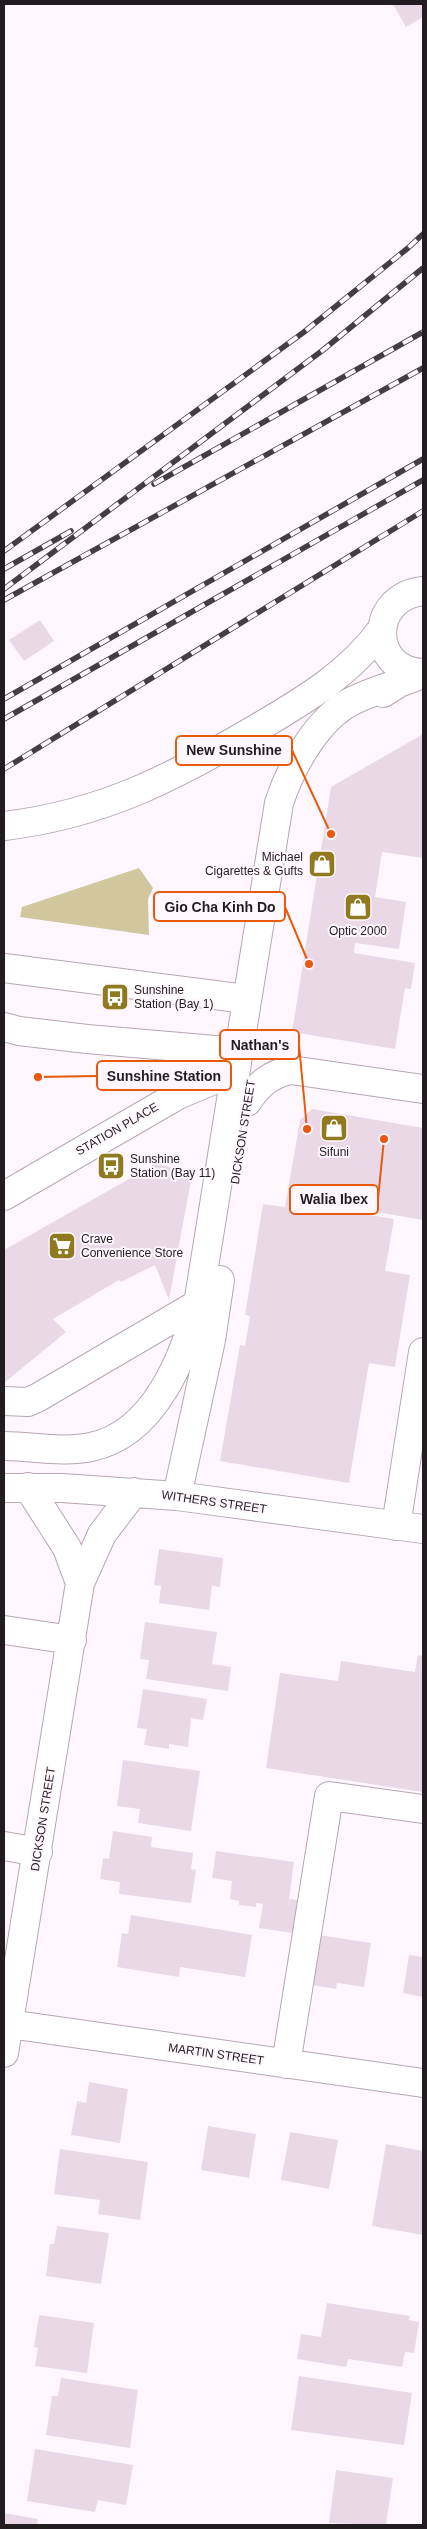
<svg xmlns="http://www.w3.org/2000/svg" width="427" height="2529" font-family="Helvetica,sans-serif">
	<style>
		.green { fill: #d1c69e }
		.building { fill: #ead8e7 }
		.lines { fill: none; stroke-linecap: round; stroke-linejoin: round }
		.minor-casing { stroke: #b7a6b4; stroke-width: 30 }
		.minor { stroke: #fff; stroke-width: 28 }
		.rail-casing { stroke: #443e43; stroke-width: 5.5 }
		.rail { stroke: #fff7fd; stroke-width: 4; stroke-dasharray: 11; stroke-linecap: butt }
		.labels { text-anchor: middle; stroke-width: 4; stroke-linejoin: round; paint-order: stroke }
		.poi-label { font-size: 12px; fill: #221c21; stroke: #fff7fd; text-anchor: start }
		.street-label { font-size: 12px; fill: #221c21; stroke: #fff7fd }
		.leader { fill: none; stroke: #e8590c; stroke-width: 2 }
		.callout-dot { fill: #e8590c; stroke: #fff7fd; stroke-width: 2 }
		.callout { fill: #fff7fd; stroke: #e8590c; stroke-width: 2 }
		.callout-label { font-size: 14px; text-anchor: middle; font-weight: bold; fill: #221c21 }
	</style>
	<rect width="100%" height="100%" fill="#fff7fd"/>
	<path class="green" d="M139,868L153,888L148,899L149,935L20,917L22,907Z"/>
	<path class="building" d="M393,4H423V17L406,27Z
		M40,620L54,641L24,661L9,640Z
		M423,734V858L382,852L376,891L375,897L406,902L399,949L355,943L354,953L415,963L411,989L405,988L395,1049L292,1032L331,787Z
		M312,1109L423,1128V1220L341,1206L340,1210L394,1219L385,1271L410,1275L395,1367L369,1363L349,1483L220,1461L240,1345L245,1346L250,1316L245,1315L263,1204L285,1207L300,1120Z
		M157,1163L192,1175L169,1300L155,1265L121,1282L119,1280L53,1319L66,1332L4,1383V1250Z
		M159,1549L223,1558L220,1587L212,1586L209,1610L159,1603L161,1586L154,1585Z
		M145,1622L217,1632L212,1664L231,1667L228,1691L146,1679L149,1660L140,1659Z
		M418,1655L423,1656V1792L266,1768L280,1673L338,1681L341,1661L415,1672Z
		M143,1689L207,1699L203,1720L191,1718L188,1747L169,1744V1749L144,1745L147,1729L137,1728Z
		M123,1760L200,1771L191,1831L138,1823L140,1809L117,1806Z
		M113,1831L152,1837L151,1847L193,1853L191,1869L196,1870L191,1903L119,1894L120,1882L100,1879L103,1858L109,1859Z
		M216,1851L294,1862L289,1899L304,1901L299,1934L259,1928L263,1904L256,1903V1907L239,1905V1901L230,1899L232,1881L212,1878Z
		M131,1915L252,1935L245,1977L180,1967L179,1977L117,1967L122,1933L128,1934Z
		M319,1935L371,1943L364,1987L337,1983L336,1989L311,1985Z
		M409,1955L423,1957V1997L403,1993Z
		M89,2082L128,2089L120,2143L71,2135L77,2101L86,2103Z
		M208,2126L256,2134L249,2178L201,2170Z
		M290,2132L338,2140L329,2189L281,2180Z
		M386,2144L423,2151V2235L372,2226Z
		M60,2149L148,2162L140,2220L98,2214L100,2200L54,2194Z
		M57,2226L109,2233L101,2284L46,2276L50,2244H54Z
		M327,2303L410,2316L409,2320L419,2322L414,2353L405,2352L402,2367L348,2359L346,2367L297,2359L301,2334L321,2337Z
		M39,2315L94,2323L87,2373L35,2366L38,2348L34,2347Z
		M299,2376L412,2393L404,2445L291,2430Z
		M61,2378L138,2390L130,2448L46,2435L52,2396H58Z
		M35,2449L133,2465L126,2505L98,2500L95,2512L27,2501Z
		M336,2470L393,2478L386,2525L329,2523Z
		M4,2513L38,2519L37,2525H4Z"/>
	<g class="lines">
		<g class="minor-casing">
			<path id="minor" d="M423,591C368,597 369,671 423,673
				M383,693L399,683L423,674
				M4,826C104,814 174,777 259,727C305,700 350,673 382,629
				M4,968L246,999
				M4,1027L19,1031L87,1039L238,1052
				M247,1102C258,1085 270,1074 291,1070L423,1089
				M4,1196L178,1095L235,1071
				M4,1401L28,1402L37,1398L208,1298
				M4,1446C32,1446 63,1453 91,1447C154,1434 184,1358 198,1304L279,803C290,769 314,725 345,705C361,695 382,689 399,683
				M28,1487L67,1548L80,1583
				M4,1488H62L177,1496L423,1529
				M177,1496L211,1340L220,1280
				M396,1526L423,1352
				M4,1630L72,1640
				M4,1846L38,1852
				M9,2024L423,2083
				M4,2053L80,1583L102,1534L134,1492
				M286,2064L329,1796L423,1809"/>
		</g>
		<use href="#minor" class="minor"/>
		<g class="rail-casing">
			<path id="rail" d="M154,484L423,332
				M4,551L304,332L408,248L423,234
				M4,569L71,531
				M4,589L323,350L423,268
				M4,600L423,368
				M4,699L423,459
				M4,719L423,480
				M4,769L423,511"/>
		</g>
		<use href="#rail" class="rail"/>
	</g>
	<defs>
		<g id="shop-square" transform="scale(1.4375)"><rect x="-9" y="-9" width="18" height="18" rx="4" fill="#907a20" stroke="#fff7fd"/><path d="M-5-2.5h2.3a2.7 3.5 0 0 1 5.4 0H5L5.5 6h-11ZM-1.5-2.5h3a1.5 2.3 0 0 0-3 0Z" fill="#fff"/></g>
		<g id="bus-square" transform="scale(1.4375)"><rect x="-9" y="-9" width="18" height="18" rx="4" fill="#907a20" stroke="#fff7fd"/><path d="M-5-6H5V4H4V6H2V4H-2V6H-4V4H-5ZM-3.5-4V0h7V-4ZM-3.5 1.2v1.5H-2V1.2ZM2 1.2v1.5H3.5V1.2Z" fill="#fff"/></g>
		<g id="supermarket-square" transform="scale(1.4375)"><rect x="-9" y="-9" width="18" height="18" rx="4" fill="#907a20" stroke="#fff7fd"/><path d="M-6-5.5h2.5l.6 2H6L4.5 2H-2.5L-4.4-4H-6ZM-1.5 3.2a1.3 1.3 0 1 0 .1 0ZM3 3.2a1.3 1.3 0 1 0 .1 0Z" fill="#fff"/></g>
	</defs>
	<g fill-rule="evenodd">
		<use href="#shop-square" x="322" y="864"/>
		<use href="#shop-square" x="358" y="907"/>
		<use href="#bus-square" x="115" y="997"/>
		<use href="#shop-square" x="334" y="1128"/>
		<use href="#bus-square" x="111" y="1166"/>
		<use href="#supermarket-square" x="62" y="1246"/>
	</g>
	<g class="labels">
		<g class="poi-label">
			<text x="303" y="861" text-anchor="end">Michael<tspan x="303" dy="14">Cigarettes &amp; Gufts</tspan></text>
			<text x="358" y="935" text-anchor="middle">Optic 2000</text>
			<text x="134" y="994">Sunshine<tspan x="134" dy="14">Station (Bay 1)</tspan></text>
			<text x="334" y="1156" text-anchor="middle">Sifuni</text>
			<text x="130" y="1163">Sunshine<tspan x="130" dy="14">Station (Bay 11)</tspan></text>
			<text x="81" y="1243">Crave<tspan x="81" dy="14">Convenience Store</tspan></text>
		</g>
		<g class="street-label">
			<text transform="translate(117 1129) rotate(-30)" y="4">STATION PLACE</text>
			<text transform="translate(243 1132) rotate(-81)" y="4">DICKSON STREET</text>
			<text transform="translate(214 1502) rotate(8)" y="4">WITHERS STREET</text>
			<text transform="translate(43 1819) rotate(-81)" y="4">DICKSON STREET</text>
			<text transform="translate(216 2054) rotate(8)" y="4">MARTIN STREET</text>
		</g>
	</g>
	<path class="leader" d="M331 834L292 750M309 964L285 907M307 1129L299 1045M38 1077L97 1076M384 1139L378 1199"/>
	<g class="callout-dot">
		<circle cx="331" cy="834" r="5"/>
		<circle cx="309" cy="964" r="5"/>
		<circle cx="307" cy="1129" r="5"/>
		<circle cx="38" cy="1077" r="5"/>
		<circle cx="384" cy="1139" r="5"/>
	</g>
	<g class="callout">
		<rect x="176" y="736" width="116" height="29" rx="5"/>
		<rect x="154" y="892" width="131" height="29" rx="5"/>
		<rect x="220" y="1030" width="79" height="29" rx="5"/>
		<rect x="97" y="1061" width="134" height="29" rx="5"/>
		<rect x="290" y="1185" width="88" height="29" rx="5"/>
	</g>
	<g class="callout-label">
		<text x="234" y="755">New Sunshine</text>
		<text x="220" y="912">Gio Cha Kinh Do</text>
		<text x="260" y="1050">Nathan's</text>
		<text x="164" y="1081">Sunshine Station</text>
		<text x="334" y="1204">Walia Ibex</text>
	</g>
	<rect width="427" height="2529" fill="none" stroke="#221c21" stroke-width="10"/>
</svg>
